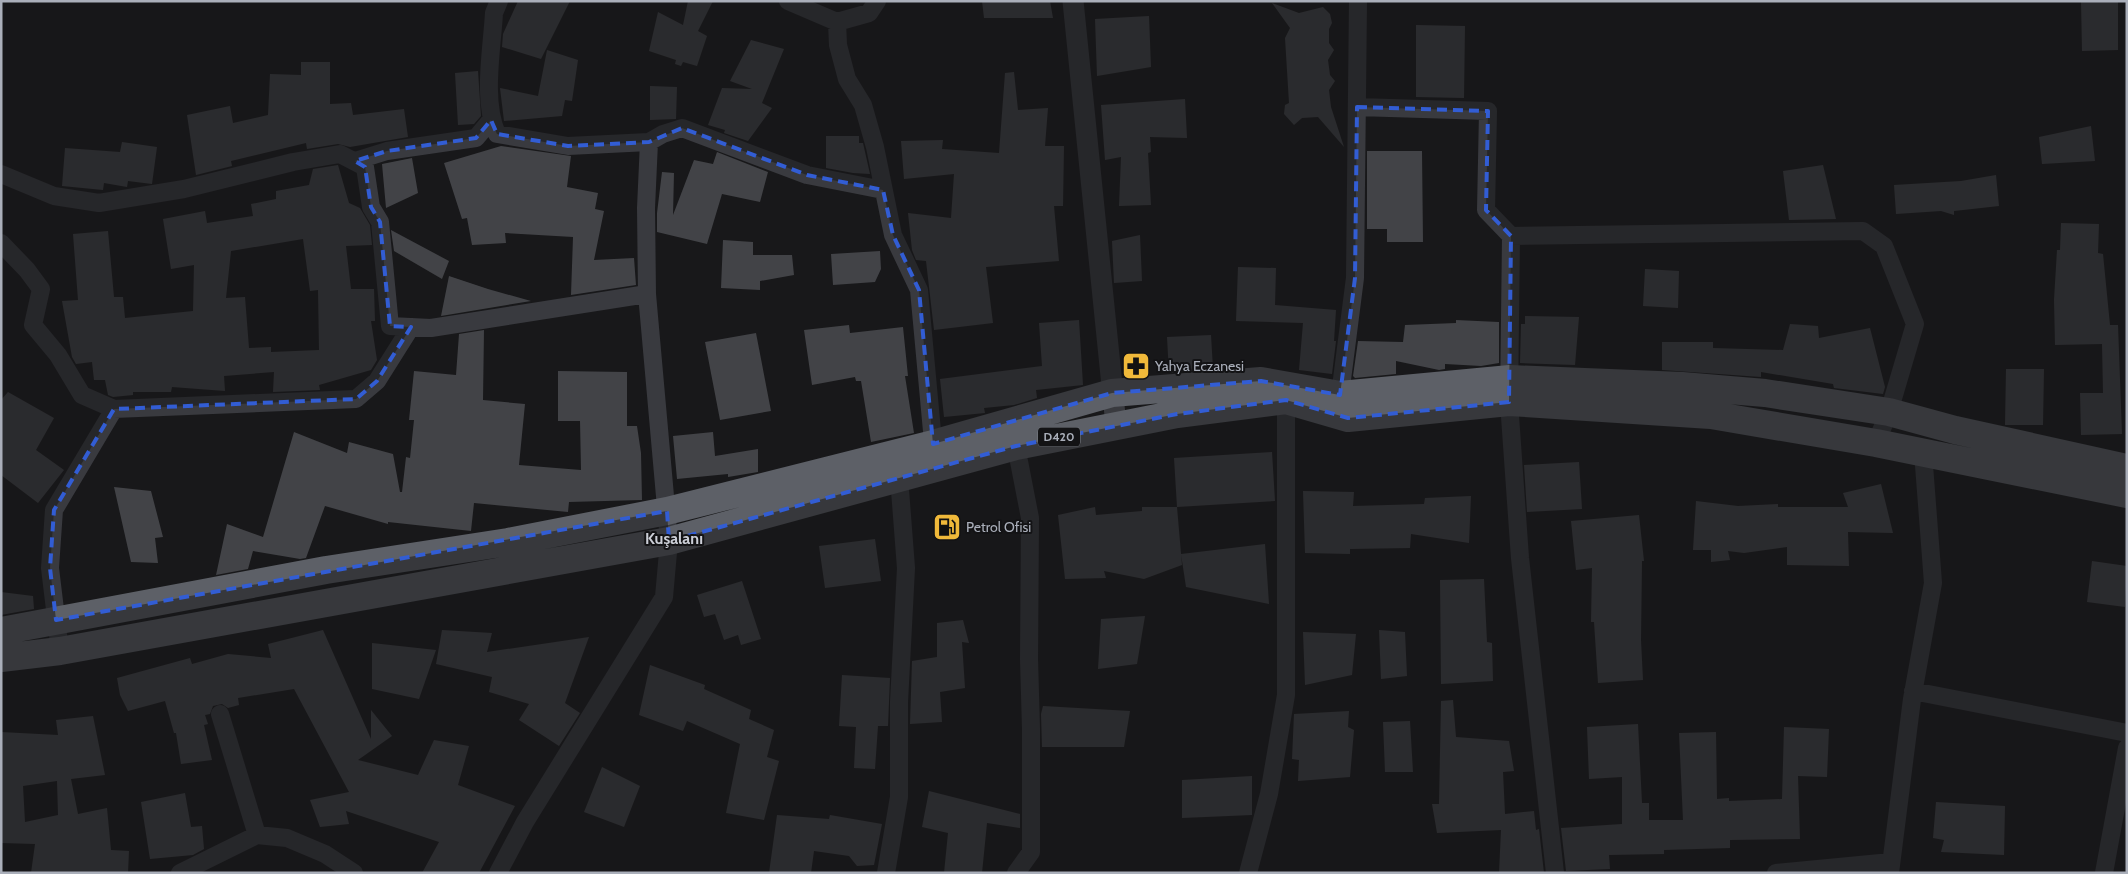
<svg xmlns="http://www.w3.org/2000/svg" width="2128" height="874" font-family="Cabin,sans-serif">
	<style>
		.building { fill: #424347; fill-rule: evenodd }
		.lines { fill: none; stroke-linecap: round; stroke-linejoin: round }
		.minor { stroke: #393a3f; stroke-width: 18 }
		.tertiary { stroke: #393a3f; stroke-width: 21 }
		.trunk { stroke: #5d6067; stroke-width: 28 }
		.marked { fill: none; stroke: #325dd4; stroke-width: 4; stroke-dasharray: 10 6; stroke-linejoin: round }
		.labels { text-anchor: middle; stroke-width: 4; stroke-linejoin: round; paint-order: stroke }
		.shield { fill: #131315; stroke: #7d8088; stroke-width: 1 }
		.shield-label { font-size: 12px; font-weight: bold; fill: #aaafba }
		.poi-label { font-size: 14px; fill: #aaafba; stroke: #131315; text-anchor: start }
		.quarter-label { font-size: 16px; font-weight: bold; fill: #cbced6; stroke: #131315 }
	</style>
	<rect width="100%" height="100%" fill="#18181a"/>
	<path class="building" d="M518,1H570L541,59L502,47L503,34Z
		M688,1H713L698,31L707,36L697,66L683,62L681,66L675,64L676,60L649,51L658,12L683,25Z
		M982,1H1050L1053,18H984Z
		M2081,1H2118V50L2082,51Z
		M1272,3L1299,13L1323,7L1330,14L1332,23L1329,29V43L1334,50L1328,60L1330,75L1335,81L1329,90L1331,107L1344,147L1318,117L1302,118L1294,125L1284,114L1285,105L1289,103L1285,38L1290,28Z
		M1149,16L1151,67L1097,76L1095,19Z
		M1416,25L1465,26L1464,98L1416,97Z
		M751,40L784,49L762,103L772,108L748,141L724,133L725,130L708,125L722,88L752,89L730,81Z
		M547,50L578,60L572,101L565,100L562,116L504,121L500,88L538,96Z
		M301,62H330V104L351,103L353,115L404,109L408,137L350,147L338,144L307,149L306,143L231,161L232,166L196,175L187,115L230,106L233,123L268,115L270,74L301,75Z
		M478,71L481,116L474,124L458,125L455,73Z
		M1014,72L1018,110L1048,108L1045,146H1064L1063,206H1054L1059,261L986,267L993,323L934,330L926,261L916,260L912,250L908,213L951,218L954,174L904,179L901,141L943,140L942,149L999,153L1005,73Z
		M650,86L677,87L676,119L650,120Z
		M1185,99L1187,138L1150,137L1151,152L1148,153L1151,205L1119,206L1121,157L1105,160L1101,105Z
		M2091,126L2095,161L2042,164L2039,137Z
		M826,136H859V143H863L870,174L853,173L826,168Z
		M122,142L157,147L152,184L128,181L127,187L104,183L103,190L62,186L65,148L120,152Z
		M501,146L571,156L567,187L598,193L595,209L604,211L594,260L634,258L636,285L571,295L573,237L505,233L506,243L472,245L467,218L462,219L444,163Z
		M1367,151H1422L1423,242H1387V229H1367Z
		M717,152L768,172L760,202L722,194L707,244L657,232V213L662,172L674,173L673,215L694,160L713,164Z
		M412,158L418,193L386,208L382,164Z
		M338,165L349,203L360,208L370,225L372,245L346,246L351,289H374L375,321H371L377,360L371,370L319,385L320,390L273,392L274,372L224,376L225,391L172,387L171,392H133V395L113,397L108,395L105,380H94L92,362L76,364L72,357L62,301L78,300L73,234L108,231L114,297H123L125,318L193,311L194,265L171,269L163,219L205,211L207,223L253,216L251,204L276,199V191L309,185L313,169ZM303,239L310,291L318,290L319,350L271,352V347L249,348L245,297L226,298L231,251Z
		M1823,165L1836,219L1789,220L1783,171Z
		M1996,175L1999,206L1954,211V215L1941,211L1896,214L1894,185L1961,181Z
		M2061,223L2099,224L2098,253L2103,254L2110,325H2118L2122,434L2081,435L2080,393H2103L2102,344L2055,345L2054,300L2057,250H2060Z
		M391,230L449,261L442,279L394,251Z
		M1140,235L1142,281L1114,283L1112,241Z
		M723,240L753,242V255H792L794,275L760,281V290L721,288Z
		M880,251L881,269L875,282L833,285L831,254Z
		M1238,267L1276,268L1275,305L1336,310L1334,341H1336L1332,374L1299,370L1303,323L1236,321Z
		M1645,269L1679,271L1678,308L1643,306Z
		M449,276L488,289L531,301L441,316Z
		M1525,316L1579,317L1575,365L1520,363L1521,324H1525Z
		M1079,320L1083,385L1036,390L1037,398L1014,405L984,408L985,413L944,417L940,379L1042,366L1039,323Z
		M1456,320L1499,322V363L1481,366L1445,364V369L1439,370L1396,361V374L1355,378L1353,376L1358,341L1403,342L1405,325L1456,323Z
		M1790,324L1818,326L1819,338L1870,328L1885,387L1883,394L1834,388L1833,384L1761,372V377L1662,370V342H1713V348L1783,350Z
		M849,325L850,333L903,327L908,376H905L914,433L871,442L861,381H856L855,377L812,385L804,330Z
		M484,330L483,400L525,404L519,465L581,470L580,421H558V371L627,372V426H637L641,453L642,500L569,502L568,512L474,503L471,531L388,522V524L325,506L306,558L300,559L253,551L248,569L216,575L227,524L263,537L294,432L347,453L349,442L393,454L400,492H402L406,457L410,458L414,420H409L414,371L456,375L459,334Z
		M756,333L771,411L720,420L705,342Z
		M1211,335L1213,369L1169,373L1167,337Z
		M2006,369H2044L2043,425H2005Z
		M8,392L54,418L36,450L64,470L38,503L1,475V400Z
		M713,432L715,456L758,449V472L728,477V474L677,479L673,436Z
		M1272,452L1275,501L1177,507L1174,458Z
		M1579,462L1582,509L1527,512L1524,465Z
		M1881,484L1893,533L1848,532L1849,566L1787,565V547L1744,553L1728,551L1730,560L1711,562V550H1693L1696,501L1738,506L1778,504V507H1848L1843,493Z
		M114,487L151,491L163,537L155,538L158,563L131,562Z
		M1303,491L1354,492L1353,506L1424,504L1425,498L1471,496L1469,543L1411,534L1410,548L1350,549V554L1305,553Z
		M1095,507L1096,515L1142,511V507H1177L1182,565L1144,579L1104,571L1106,578L1065,579L1058,515Z
		M1639,515L1644,561H1642L1641,640L1643,680L1598,683L1594,622H1591L1592,568L1576,570L1571,521Z
		M875,539L881,581L825,588L819,546Z
		M1265,544L1269,604L1186,587L1181,554Z
		M2092,561L2127,566L2125,607L2087,602Z
		M1484,579L1487,642L1492,643L1493,681L1441,684L1440,580Z
		M742,581L761,639L741,645L738,635L724,640L715,614L704,617L697,595Z
		M1,592L33,596L34,609L1,615Z
		M1145,616L1137,664L1098,669L1101,619Z
		M963,620L969,643L962,642L965,688L940,692L942,722L910,724L912,661L937,657V623Z
		M323,630L371,739V710L392,736L358,760L418,775L434,740L469,746L458,785L515,806L479,873H422L439,842L346,811L349,824L320,827L310,800L349,792L294,689L238,698L239,705L228,708L222,704L213,706L210,714L205,715L208,724L204,725L212,760L181,764L176,733H174L165,701L128,711L120,695L117,678L190,658L192,664L228,654L271,658L268,644Z
		M442,630L492,633L487,652L589,637L565,703L580,713L559,746L519,720L529,704L489,692L492,677L436,664Z
		M1379,630L1405,632L1407,676L1381,679Z
		M1303,632L1356,634L1352,675L1305,685Z
		M372,643L436,650L419,699L372,689Z
		M650,665L705,685L704,689L751,710L749,719L774,730L767,757L779,761L764,820L726,813L740,744L687,721L683,731L639,715Z
		M842,675L890,678L888,726H878L875,769L854,768L856,727L839,726Z
		M1453,700L1456,737L1509,741L1514,771L1503,772L1505,814L1534,811L1536,830L1539,829L1544,873H1499L1501,830L1437,833L1432,804H1439L1441,701Z
		M1043,706L1130,711L1124,747H1042L1041,714Z
		M1349,711L1348,727L1354,730L1350,777L1298,781L1299,760L1292,759L1294,714Z
		M93,716L105,775L71,779L78,814L107,808L111,850L129,851L128,873H31L35,844L1,843V732L58,735L56,720ZM57,781L58,815L25,822L23,786Z
		M1410,721L1413,772H1385L1383,722Z
		M1638,724L1642,803H1649V820H1683L1679,733L1716,732L1717,799L1729,798V801L1782,799L1784,727L1829,729L1827,777L1798,776L1800,839L1730,840V848L1664,850V854L1609,855L1610,869L1566,871L1561,828L1622,824V777L1589,779L1587,727Z
		M602,767L640,786L624,827L584,812Z
		M1252,776V815L1182,818V780Z
		M929,791L1020,814V828L987,823L982,873H944L948,833L922,827Z
		M185,793L191,827L202,826L204,849L193,855L150,859L141,802Z
		M1936,802L2005,806L2004,855L1941,852L1944,840L1933,838Z
		M777,815L829,819L830,815L882,824L874,865L857,866L849,856L814,851L811,873H769Z"/>
	<g class="lines">
		<path class="minor" d="M499,1L494,13C492,49 482,101 497,134L568,146L649,142
			M788,1L837,22L869,13L877,1
			M837,22L838,45L847,79L863,105L875,147L893,235L919,290L934,453
			M1357,107L1488,111L1486,210L1511,236L1509,402L1520,558L1555,873
			M355,161L387,151L476,138L491,120
			M1,174L54,196L99,203L184,189L293,162L340,154L365,167L371,207L380,222L390,326L431,328L647,294
			M1511,236L1863,231L1884,246L1915,324L1889,412L1876,443
			M1,243L27,270L41,289L33,325L58,355L82,395L114,409L54,510L50,568L60,651
			M1343,404L1340,395L1355,278L1358,1
			M114,409L356,399L377,381L411,327
			M1016,446L1030,518L1029,659L1031,729V852L1016,873
			M1913,691L2127,733
			M220,714L257,835
			M180,873L257,835L287,838L325,854L354,873
			M498,873L525,822L664,597L669,541L647,294L646,208L649,142L663,134L682,128L807,175L883,190
			M886,873L899,797V702L906,568L899,477
			M1248,873L1269,794L1286,695V400
			M1776,873L1891,862
			M1890,873L1912,699L1933,583L1923,452
			M2104,873L2127,748"/>
		<path class="tertiary" d="M1073,1L1116,425"/>
		<path class="trunk" d="M1,631L326,570L508,542L667,511L933,444L1112,393L1261,381L1340,395L1510,379L1682,386L1765,393L1889,412L1955,430L2127,468
			M1,658L60,651L669,541L1016,446L1177,414L1286,400L1348,418L1509,402L1711,415L1876,443L2127,494"/>
	</g>
	<path d="M0 0H2128V874H0ZM1357,107L1488,111L1486,210L1511,236L1509,402L1348,418L1286,400L1177,414L1016,446L669,541L667,511L56,620L50,568L54,510L114,409L356,399L377,381L411,327L390,326L380,222L371,207L365,167L355,161L387,151L476,138L491,120L497,134L568,146L649,142L682,128L807,175L883,190L893,235L919,290L933,444L1112,393L1261,381L1340,395L1355,278Z" fill="#18181a" fill-opacity=".55" fill-rule="evenodd"/>
	<path class="marked" d="M1357,107L1488,111L1486,210L1511,236L1509,402L1348,418L1286,400L1177,414L1016,446L669,541L667,511L56,620L50,568L54,510L114,409L356,399L377,381L411,327L390,326L380,222L371,207L365,167L355,161L387,151L476,138L491,120L497,134L568,146L649,142L682,128L807,175L883,190L893,235L919,290L933,444L1112,393L1261,381L1340,395L1355,278Z"/>
	<defs>
		<g id="pharmacy-square" transform="scale(1.4375)"><rect x="-9" y="-9" width="18" height="18" rx="4" fill="#f0b93a" stroke="#131315"/><path d="M-2-6h4v4h4v4h-4v4h-4v-4h-4v-4h4Z" fill="#111"/></g>
		<g id="fuel-square" transform="scale(1.4375)"><rect x="-9" y="-9" width="18" height="18" rx="4" fill="#f0b93a" stroke="#131315"/><path d="M-5.5-6h7V0h2V4h1.3V-2.5L3-4.5l.8-.8L6-3V5H2.5V1h-1V6h-7ZM-4.2-4.7v3.2H.2V-4.7Z" fill="#111"/></g>
	</defs>
	<g fill-rule="evenodd">
		<use href="#pharmacy-square" x="1136" y="366"/>
		<use href="#fuel-square" x="947" y="527"/>
	</g>
	<g class="labels">
		<rect class="shield" x="1038" y="427.5" width="42" height="19" rx="4"/>
		<g class="shield-label">
			<text x="1059" y="441">D420</text>
		</g>
		<g class="poi-label">
			<text x="1155" y="371">Yahya Eczanesi</text>
			<text x="966" y="532">Petrol Ofisi</text>
		</g>
		<g class="quarter-label">
			<text x="674" y="544">Kuşalanı</text>
		</g>
	</g>
	<rect width="2128" height="874" fill="none" stroke="#aaafba" stroke-width="5"/>
</svg>
